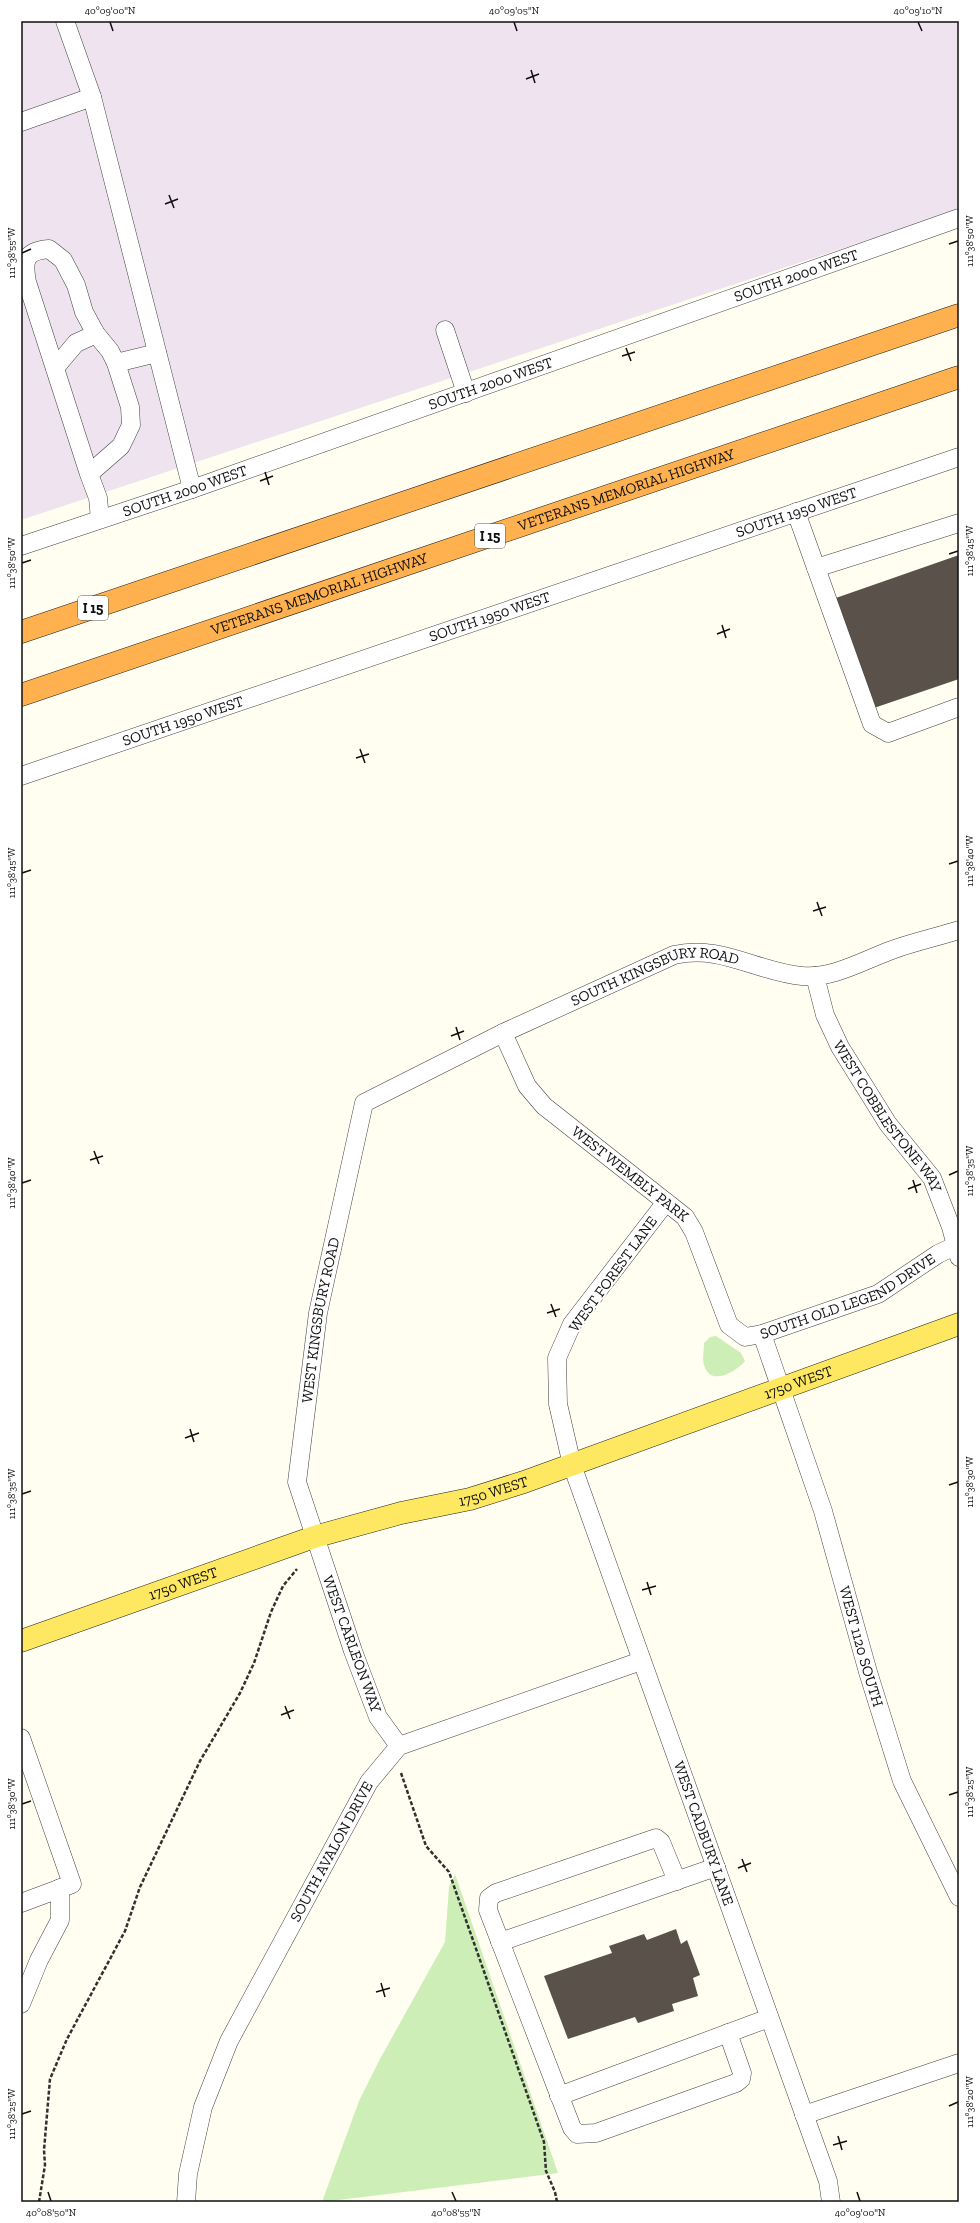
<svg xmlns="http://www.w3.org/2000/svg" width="980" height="2223" font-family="'Zilla Slab',serif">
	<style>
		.industrial { fill: #eee3ee }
		.green { fill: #ceeeb7 }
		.building { fill: #59514a }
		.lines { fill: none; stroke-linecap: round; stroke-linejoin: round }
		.minor-casing { stroke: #424242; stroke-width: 19 }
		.major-casing { stroke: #202020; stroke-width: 23 }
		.highway-casing { stroke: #202020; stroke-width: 23 }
		.path { stroke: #313131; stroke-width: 2.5; stroke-dasharray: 4 2; stroke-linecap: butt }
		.minor { stroke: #fff; stroke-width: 18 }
		.major { stroke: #ffe861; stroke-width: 22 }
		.highway { stroke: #ffb14f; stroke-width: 22 }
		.ticks { fill: none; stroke: #0f0f0f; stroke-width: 1.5 }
		.labels { text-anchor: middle; stroke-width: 4; stroke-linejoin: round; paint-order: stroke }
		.shield { fill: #fff; stroke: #575757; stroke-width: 1 }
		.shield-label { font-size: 14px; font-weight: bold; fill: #0f0f0f }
		.street-label { font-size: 15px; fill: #0f0f0f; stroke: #fff }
		.neatline { fill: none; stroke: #0f0f0f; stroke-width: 1.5 }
		.ticks-label { font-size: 10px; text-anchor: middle; fill: #0f0f0f }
	</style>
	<rect width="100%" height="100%" fill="#fffef1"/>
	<path class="industrial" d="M21,21H959V210L21,520Z"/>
	<path class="green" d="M716,1336L741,1353L745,1361C736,1372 710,1387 704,1365C702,1359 704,1350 704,1343L710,1337Z
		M455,1874L558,2173L322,2202L359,2101L380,2059L445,1942L449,1887Z"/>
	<path class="building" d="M959,555V679L871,709L833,599Z
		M676,1929L681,1944L687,1940L700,1975L693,1978L698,1996L672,2004L674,2011L638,2023L635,2017L568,2039L544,1976L612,1953L609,1946L644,1934L647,1940Z"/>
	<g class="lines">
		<g class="minor-casing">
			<g id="minor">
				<path d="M65,21L92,97L192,489"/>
				<path d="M21,122L92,97"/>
				<path d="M445,330L466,393"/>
				<path d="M116,363L157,353"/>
				<path d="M55,368L76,343L96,334"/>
				<path d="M89,474L121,446L131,425L130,407L116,363L110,351L96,334L84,312L76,285L63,260L49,249C25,251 23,260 27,282L89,474L98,498L100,519"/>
				<path d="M796,512L872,724L888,733L959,707"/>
				<path id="s1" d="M21,546L192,489L959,218"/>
				<path d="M816,568L959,523"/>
				<path id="s2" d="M21,776L959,457"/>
				<path id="s3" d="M815,976L825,1015L840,1047L888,1124L932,1178L951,1227L959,1257"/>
				<path id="s4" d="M503,1033L527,1086L544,1106L685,1217L694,1232L729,1325L745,1337L762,1334L878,1294L938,1254L959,1244"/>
				<path id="s5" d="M666,1202L572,1324L557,1358L558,1404L572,1465L828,2181L831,2202"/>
				<path id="s6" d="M762,1334L823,1511L868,1672L902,1781L959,1897"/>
				<path d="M21,1738L72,1884L21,1903"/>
				<path id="s7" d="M399,1746L378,1717L353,1651L297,1482L318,1313L364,1103L503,1033L674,955C721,944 757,972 802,976C833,979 864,960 892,950C914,942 937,937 959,930"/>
				<path d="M677,1881L661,1842L656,1838L496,1893L489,1898L488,1910L572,2128L577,2134L596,2133L736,2083L741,2079L742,2073L728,2033"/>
				<path d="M500,1942L716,1867"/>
				<path d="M21,2004L39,1960L60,1920V1888"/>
				<path d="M559,2096L769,2018"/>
				<path d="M804,2115L959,2063"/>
				<path id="s8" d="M186,2202L188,2174L203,2107L229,2041L369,1782L399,1746L641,1661"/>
			</g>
		</g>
		<g class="major-casing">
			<g id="major">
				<path id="s9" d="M21,1641L314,1537L401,1513L470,1499L524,1482L959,1324"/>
			</g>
		</g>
		<g class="highway-casing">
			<g id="highway">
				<path d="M21,632L959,315"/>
				<path id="s10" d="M21,695L959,377"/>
			</g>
		</g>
		<path class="path" d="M401,1773L426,1846L449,1872L544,2142L546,2171L555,2192L557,2202
			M39,2202L45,2165L44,2150L50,2079L67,2039L125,1931L140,1887L200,1761L240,1693L254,1663L271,1612L283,1586L297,1569"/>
		<use href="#minor" class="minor"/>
		<use href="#major" class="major"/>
		<use href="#highway" class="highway"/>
	</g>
	<path class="ticks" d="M110,22L113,31M514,22L517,31M918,22L922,31M531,70L535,83M526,79L539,74M169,195L174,208M165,204L178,199M949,244L958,241M22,253L31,249M626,348L631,361M622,356L635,352M265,472L269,485M260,481L273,476M949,554L958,551M22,563L31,560M722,625L726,638M717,634L730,629M360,749L365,763M356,758L369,754M949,864L958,861M22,873L31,870M817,902L822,916M813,911L826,907M456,1027L460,1040M451,1036L464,1031M94,1151L99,1164M90,1160L103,1156M949,1175L958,1171M913,1180L917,1193M22,1183L31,1180M908,1189L921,1184M551,1304L556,1317M547,1313L560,1309M190,1429L194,1442M185,1438L199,1433M949,1485L958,1482M22,1494L31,1491M647,1582L651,1595M642,1590L656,1586M285,1706L290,1719M281,1715L294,1710M949,1795L958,1792M22,1804L31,1801M742,1859L747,1872M738,1868L751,1863M381,1983L385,1997M376,1992L390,1988M949,2106L958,2102M22,2114L31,2111M838,2136L842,2150M833,2145L847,2141M48,2192L51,2201M452,2192L456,2201M857,2192L860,2201"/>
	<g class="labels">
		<g class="shield">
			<rect x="475" y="524" width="30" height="24" rx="3"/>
			<rect x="78" y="596" width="30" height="24" rx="3"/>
		</g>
		<g class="shield-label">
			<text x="490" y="541">I 15</text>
			<text x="93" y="613">I 15</text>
		</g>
		<g class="street-label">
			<text dy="5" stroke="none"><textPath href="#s1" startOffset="821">SOUTH 2000 WEST</textPath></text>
			<text dy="5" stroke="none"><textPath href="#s1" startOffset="497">SOUTH 2000 WEST</textPath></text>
			<text dy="5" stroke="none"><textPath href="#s10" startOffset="639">VETERANS MEMORIAL HIGHWAY</textPath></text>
			<text dy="5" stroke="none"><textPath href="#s1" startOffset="173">SOUTH 2000 WEST</textPath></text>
			<text dy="5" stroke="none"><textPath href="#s2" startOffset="819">SOUTH 1950 WEST</textPath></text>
			<text dy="5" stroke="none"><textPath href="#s10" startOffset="315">VETERANS MEMORIAL HIGHWAY</textPath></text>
			<text dy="5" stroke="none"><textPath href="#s2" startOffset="495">SOUTH 1950 WEST</textPath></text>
			<text dy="5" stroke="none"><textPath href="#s2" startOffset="171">SOUTH 1950 WEST</textPath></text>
			<text dy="5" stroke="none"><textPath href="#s7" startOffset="990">SOUTH KINGSBURY ROAD</textPath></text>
			<text dy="5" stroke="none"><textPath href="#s3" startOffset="160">WEST COBBLESTONE WAY</textPath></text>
			<text dy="5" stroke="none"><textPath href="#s4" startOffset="194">WEST WEMBLY PARK</textPath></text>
			<text transform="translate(613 1274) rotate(-54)" y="5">WEST FOREST LANE</text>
			<text dy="5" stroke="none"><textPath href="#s4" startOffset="512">SOUTH OLD LEGEND DRIVE</textPath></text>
			<text dy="5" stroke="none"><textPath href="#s7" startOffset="448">WEST KINGSBURY ROAD</textPath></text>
			<text dy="5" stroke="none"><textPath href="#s9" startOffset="820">1750 WEST</textPath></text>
			<text dy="5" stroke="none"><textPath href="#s9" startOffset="496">1750 WEST</textPath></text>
			<text dy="5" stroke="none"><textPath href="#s9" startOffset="172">1750 WEST</textPath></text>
			<text transform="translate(352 1644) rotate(70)" y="5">WEST CARLEON WAY</text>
			<text dy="5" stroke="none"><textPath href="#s6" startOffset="328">WEST 1120 SOUTH</textPath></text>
			<text dy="5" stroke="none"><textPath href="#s5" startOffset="691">WEST CADBURY LANE</textPath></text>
			<text dy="5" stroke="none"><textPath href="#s8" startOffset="383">SOUTH AVALON DRIVE</textPath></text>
		</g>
	</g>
	<rect width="980" height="2223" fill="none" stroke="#ffffff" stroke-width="44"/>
	<rect x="22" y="22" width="936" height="2179" class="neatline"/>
	<g class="ticks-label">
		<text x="110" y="14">40°09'00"N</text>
		<text x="514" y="14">40°09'05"N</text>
		<text x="918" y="14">40°09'10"N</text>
		<text transform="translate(969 241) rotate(-90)" y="4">111°38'50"W</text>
		<text transform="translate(11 253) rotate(-90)" y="4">111°38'55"W</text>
		<text transform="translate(969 551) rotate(-90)" y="4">111°38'45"W</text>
		<text transform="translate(11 563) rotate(-90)" y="4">111°38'50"W</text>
		<text transform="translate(969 861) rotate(-90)" y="4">111°38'40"W</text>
		<text transform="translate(11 873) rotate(-90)" y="4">111°38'45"W</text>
		<text transform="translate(969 1171) rotate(-90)" y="4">111°38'35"W</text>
		<text transform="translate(11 1183) rotate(-90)" y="4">111°38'40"W</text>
		<text transform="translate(969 1482) rotate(-90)" y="4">111°38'30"W</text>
		<text transform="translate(11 1494) rotate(-90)" y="4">111°38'35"W</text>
		<text transform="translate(969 1792) rotate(-90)" y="4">111°38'25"W</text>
		<text transform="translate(11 1804) rotate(-90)" y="4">111°38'30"W</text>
		<text transform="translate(969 2102) rotate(-90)" y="4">111°38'20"W</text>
		<text transform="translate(11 2114) rotate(-90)" y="4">111°38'25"W</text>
		<text x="51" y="2216">40°08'50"N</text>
		<text x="456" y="2216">40°08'55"N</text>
		<text x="860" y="2216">40°09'00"N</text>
	</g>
</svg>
